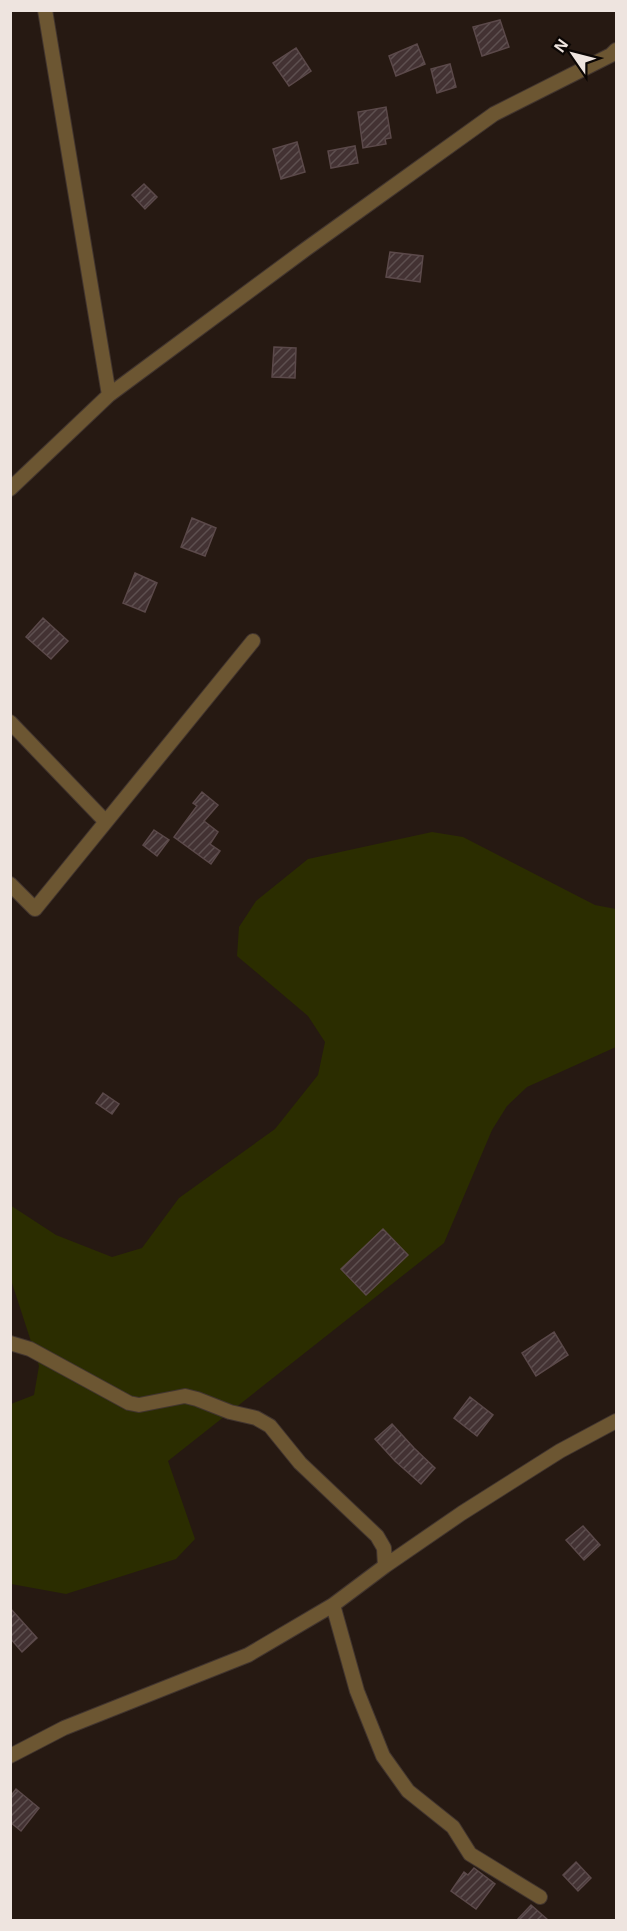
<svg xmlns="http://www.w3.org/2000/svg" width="627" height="1931" font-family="Helvetica,sans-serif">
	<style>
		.grass { fill: #2b2d00 }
		.building { fill: url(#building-hatch); stroke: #5b494a; stroke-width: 1.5 }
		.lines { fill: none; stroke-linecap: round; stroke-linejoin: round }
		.minor-casing { stroke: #42352f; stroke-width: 16 }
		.minor { stroke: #6c5632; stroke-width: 14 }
	</style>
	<defs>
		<pattern id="building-hatch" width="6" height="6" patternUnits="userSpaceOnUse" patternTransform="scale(1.5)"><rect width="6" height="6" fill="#433233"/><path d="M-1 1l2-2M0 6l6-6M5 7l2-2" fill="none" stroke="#5e5050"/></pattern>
	</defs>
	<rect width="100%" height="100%" fill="#261912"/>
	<path class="grass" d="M432,832L463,837L595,905L616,909V1047L527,1087L507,1106L492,1130L444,1243L168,1461L195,1539L176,1559L66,1594L11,1584V1404L34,1395L39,1366L11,1280L10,1205L56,1235L112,1257L142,1248L179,1198L275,1129L318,1075L325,1042L308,1016L237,956L239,927L256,901L308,859Z"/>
	<path class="building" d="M500,20L509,47L482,56L473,27Z
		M417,44L425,64L396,76L389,56Z
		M296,48L311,71L289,86L273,63Z
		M450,64L456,87L437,93L431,69Z
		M386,107L391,138L385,139L386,144L363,148L358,112Z
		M297,142L305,172L281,179L273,149Z
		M355,146L358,163L331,168L328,151Z
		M144,184L157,197L145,209L132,195Z
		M390,252L423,256L420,282L386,277Z
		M274,347L296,348L295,378L272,377Z
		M192,518L216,528L205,556L181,547Z
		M135,573L157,583L145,612L123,603Z
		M43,618L68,641L51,659L26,637Z
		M202,792L218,805L204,821L218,832L210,844L220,851L211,864L174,837L197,806L193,803Z
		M154,830L169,840L157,856L143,845Z
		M103,1093L119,1104L112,1114L96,1103Z
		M383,1229L408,1255L366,1295L341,1269Z
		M554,1332L568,1355L536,1376L522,1353Z
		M470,1397L493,1415L477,1436L454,1418Z
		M392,1424L414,1448L435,1468L421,1484L395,1461L375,1439Z
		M583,1526L600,1545L584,1560L566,1540Z
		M10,1608L37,1638L22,1652L10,1638Z
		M16,1789L39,1808L21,1831L10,1822V1797Z
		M576,1862L591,1878L578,1891L563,1875Z
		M474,1868L495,1884L476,1909L451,1891L464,1872L468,1875Z
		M531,1905L548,1920H517Z"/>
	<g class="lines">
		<g class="minor-casing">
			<path id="minor" d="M45,10L109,395
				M10,489L109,395L306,249L494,114L611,55L616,50
				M10,722L105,821
				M10,884L35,909L253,641
				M10,1343L30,1349L129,1403L139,1405L185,1396L197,1399L230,1412L256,1418L270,1426L300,1463L377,1536L384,1548L385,1566
				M333,1605L357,1691L383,1756L408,1791L453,1827L470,1854L540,1897
				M10,1756L64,1728L248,1655L333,1605L385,1566L462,1513L560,1451L616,1421"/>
		</g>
		<use href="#minor" class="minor"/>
	</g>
	<rect width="627" height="1931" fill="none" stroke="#eee4df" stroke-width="24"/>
	<g transform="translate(573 54) rotate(305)" stroke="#0b0604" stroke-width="4.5" paint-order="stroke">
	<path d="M0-4.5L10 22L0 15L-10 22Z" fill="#eee4df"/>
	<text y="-9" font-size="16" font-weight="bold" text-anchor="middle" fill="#eee4df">N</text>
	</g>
</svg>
